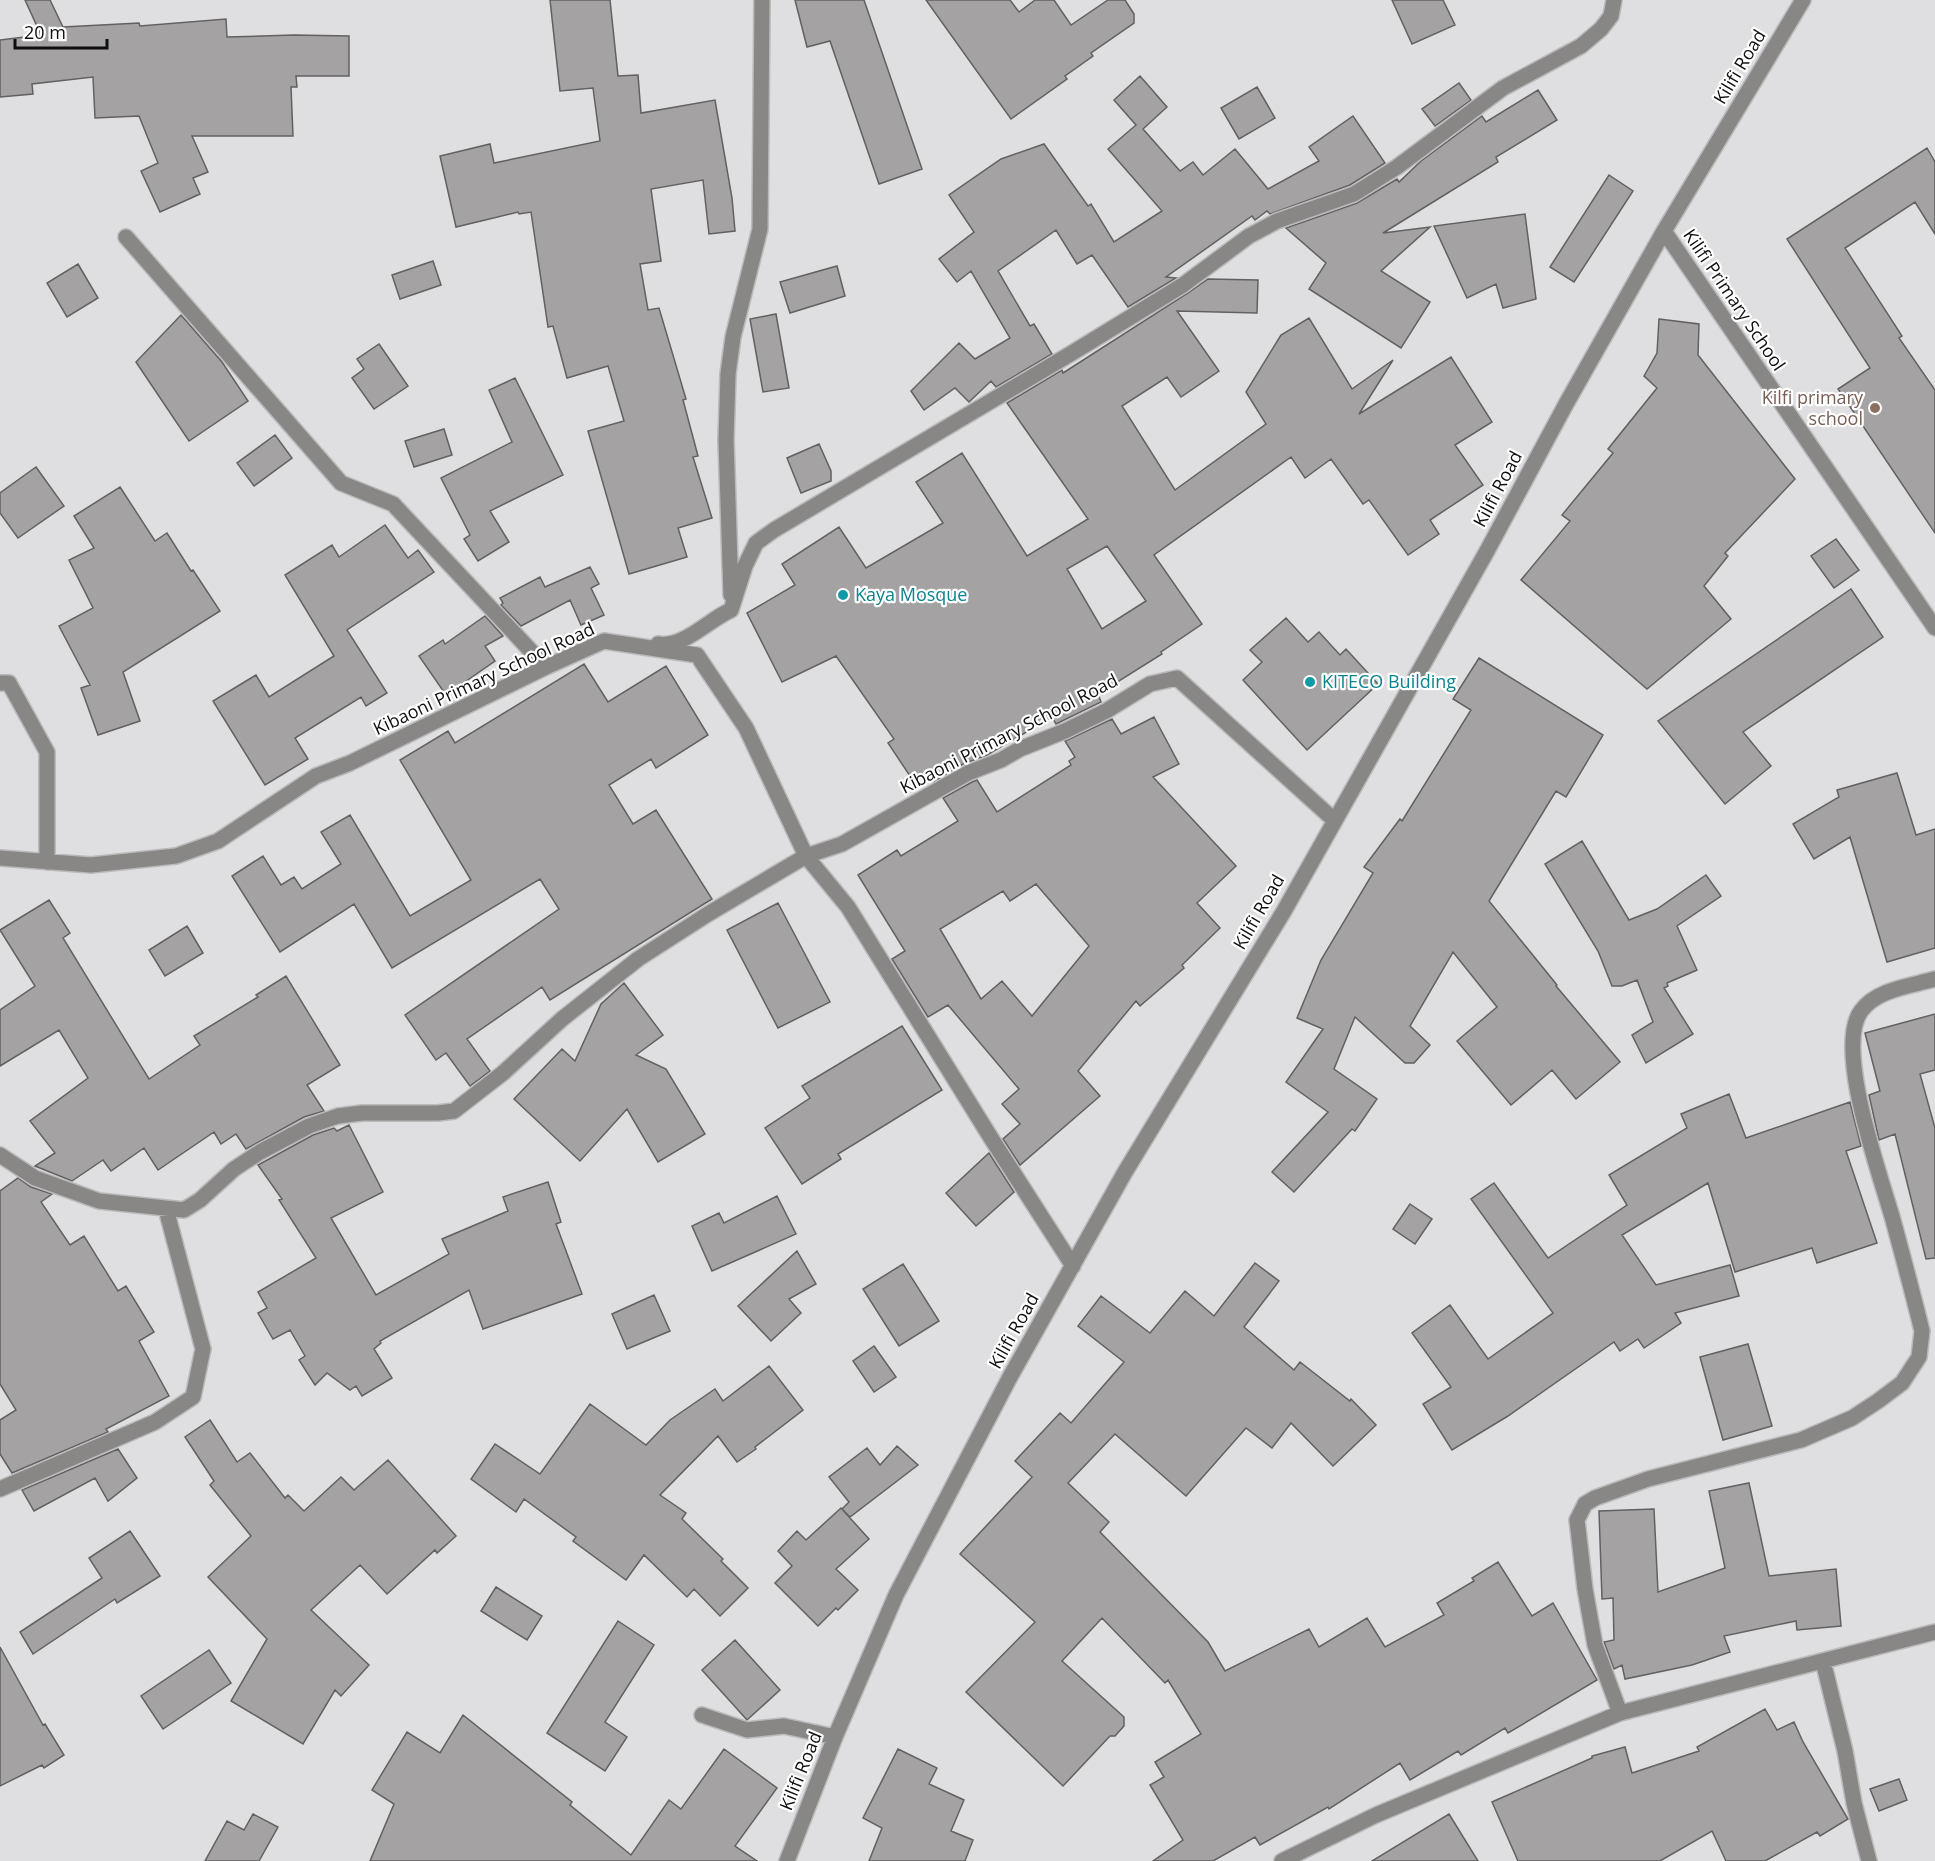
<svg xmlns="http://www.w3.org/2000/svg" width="1935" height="1861" font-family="'Open Sans',sans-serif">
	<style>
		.building { fill: #a4a2a2; stroke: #626061; stroke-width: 1.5; fill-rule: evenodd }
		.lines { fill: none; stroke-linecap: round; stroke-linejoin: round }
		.minor-casing { stroke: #bababb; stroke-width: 18 }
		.minor { stroke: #888786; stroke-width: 15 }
		.education-dot { fill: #8d6e63; stroke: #fff; stroke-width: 2 }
		.culture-dot { fill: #0f9aa8; stroke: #fff; stroke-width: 2 }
		.labels { text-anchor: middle; stroke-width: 4.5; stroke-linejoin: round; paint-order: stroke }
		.street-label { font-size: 18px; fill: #0f0f10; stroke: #fff }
		.education-label { font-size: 18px; fill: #785e54; stroke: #fff; text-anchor: end }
		.culture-label { font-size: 18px; fill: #0d838f; stroke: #fff; text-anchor: start }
	</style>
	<rect width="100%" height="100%" fill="#dfdfe1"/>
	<path class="building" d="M25,0H50L63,27L139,23L140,26L226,19L227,37L294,35L349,36V76H296L297,87H291L293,136H192L208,172L193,178L200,194L160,212L141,171L158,163L139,116L95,118L93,77L32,84L33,94L0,97V40L41,35Z
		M550,0H610L618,76L638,75L641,113L715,100L732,198L735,231L709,234L703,180L651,189L661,261L640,264L648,310L659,308L686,399L683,400L698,456L693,457L712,518L678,528L687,557L629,574L588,431L624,421L608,366L567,378L553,326L548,327L531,212L519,214L518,212L456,227L440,156L490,144L494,163L600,141L593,88L560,91Z
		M795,0H864L922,169L879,184L830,41L807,47Z
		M926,0H1010L1019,12L1035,0H1054L1071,25L1108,0H1125L1134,14V23L1091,53L1093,56L1065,76L1067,79L1011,119Z
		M1392,0H1443L1455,25L1412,44Z
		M1140,76L1167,107L1143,129L1180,171L1193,162L1203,175L1235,149L1268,189L1319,161L1309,147L1353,116L1385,163L1350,185L1270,214L1267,211L1255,220L1252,216L1166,277L1176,278L1128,307L1092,255L1077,264L1056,230L998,271L1030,326L1034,324L1052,354L996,387L991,381L969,402L955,388L924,410L911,391L959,343L975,359L1010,338L971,271L957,282L939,259L974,232L949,195L1001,159L1044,144L1088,206L1091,204L1114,242L1162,211L1108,149L1136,125L1114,100Z
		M1459,83L1471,100L1435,126L1422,109Z
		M1257,87L1275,118L1239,139L1221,108Z
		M1538,90L1557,120L1496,157L1498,162L1383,233L1430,227L1381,271L1430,302L1401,348L1309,289L1326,263L1286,228L1357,203L1397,179L1399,182L1421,161L1482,116L1486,122Z
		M1927,148L1935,162V234L1915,202L1845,248L1902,336L1899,338L1935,390V533L1838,389L1870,368L1787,239Z
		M1609,175L1633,191L1574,282L1550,267Z
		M1525,214L1536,299L1503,308L1496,284L1467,298L1434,226Z
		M433,261L441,285L400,299L392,275Z
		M78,264L98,298L67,317L47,283Z
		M837,266L845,296L790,313L780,282Z
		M1208,279L1258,280L1257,313L1177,311L1219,371L1181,397L1167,377L1122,406L1175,490L1266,424L1246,392L1281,335L1309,318L1352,389L1393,360L1359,414L1451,357L1492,422L1455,445L1483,485L1430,520L1439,534L1408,555L1369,500L1363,504L1331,459L1305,478L1291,457L1154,555L1202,624L1161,652L1162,654L1098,694L1101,702L1056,724L1052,717L987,755L963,764L933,782L927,773L914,782L888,743L894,739L836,656L782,682L747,613L795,585L782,564L839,527L866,568L943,523L916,482L962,453L1027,556L1088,519L1007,403L1062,370L1063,373L1188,293ZM1107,546L1146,601L1102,629L1067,569Z
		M776,314L789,388L763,392L750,319Z
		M181,315L222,362L248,401L189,441L136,362Z
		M1659,319L1699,324L1698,355L1795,479L1725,553L1728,556L1704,586L1731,619L1647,689L1521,580L1570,521L1562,515L1613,453L1608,449L1657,388L1644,376L1657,353Z
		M379,344L408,386L374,409L352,378L364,369L357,359Z
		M515,378L563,475L490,511L509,542L478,561L464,539L470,535L441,478L512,442L489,390Z
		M444,429L452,455L414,467L405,441Z
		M275,435L292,458L254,486L237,463Z
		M819,444L831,471V481L801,493L787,458Z
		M36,467L64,506L18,538L0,513V493Z
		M120,487L155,541L167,533L191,571L193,570L220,611L123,672L140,721L98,735L81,688L90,685L59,626L93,608L69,560L94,548L74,516Z
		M385,525L408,558L418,550L434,572L347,630L387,693L366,706L361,697L295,738L308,759L265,785L213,701L256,675L269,697L334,656L285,575L332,545L339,557Z
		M1836,539L1859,570L1834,588L1811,556Z
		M590,567L599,584L591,588L604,615L581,625L570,600L521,626L501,605L503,603L500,598L540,577L545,587Z
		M1851,589L1883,637L1743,732L1771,766L1725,804L1658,721Z
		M485,616L503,636L485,646L495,661L446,695L419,656L443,640L445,644Z
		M1286,618L1308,642L1319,632L1340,655L1346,649L1378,684L1307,750L1243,680L1262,662L1250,650Z
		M1479,658L1603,735L1566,797L1556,791L1489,901L1557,985L1556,986L1620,1062L1576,1099L1552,1070L1511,1105L1457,1041L1497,1007L1453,952L1410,1026L1430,1045L1414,1063H1405L1355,1017L1334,1069L1377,1099L1355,1131L1352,1129L1294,1192L1272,1172L1328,1112L1286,1082L1323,1029L1297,1018L1321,960L1373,873L1364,867L1400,819L1402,821L1471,710L1453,699Z
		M584,664L608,702L666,666L708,735L656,768L651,759L609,785L633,824L656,810L712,899L550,1000L542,987L467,1039L490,1071L470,1086L446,1053L436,1060L405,1015L559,909L540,879L392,968L354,904L280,952L232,876L263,856L281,885L294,877L302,889L341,864L321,832L350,815L410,916L471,880L400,760L448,731L455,743Z
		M1154,717L1179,764L1153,777L1236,866L1197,903L1220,928L1182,965L1184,968L1140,1006L1136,1001L1078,1071L1100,1096L1020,1165L1003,1139L1020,1124L1002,1104L1019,1089L948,1005L928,1017L892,959L905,951L858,875L897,850L901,856L958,821L943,798L972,782L977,780L997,812L1071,765L1069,761L1075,757L1065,741L1112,719L1121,734ZM1036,884L1089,946L1032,1016L1002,981L981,999L940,929L1003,891L1010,901Z
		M1897,773L1916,835L1935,829V948L1887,962L1850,837L1814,859L1793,824L1839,797L1837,790Z
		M1582,841L1629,920L1657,909L1706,875L1721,896L1677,926L1697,970L1667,983L1668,986L1664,988L1693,1034L1646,1063L1632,1035L1653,1022L1637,980L1622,986H1612L1598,951L1545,864Z
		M49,900L70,933L63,938L149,1079L200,1045L194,1036L258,997L256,995L286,976L340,1065L307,1085L324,1111L304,1117L246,1149L236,1134L221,1144L214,1132L158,1170L144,1148L111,1171L103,1160L72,1181L35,1166L55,1153L30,1121L88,1078L59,1030L0,1066V1010L35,986L0,930Z
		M778,903L830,1002L778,1028L727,930Z
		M187,926L203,953L165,976L149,950Z
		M624,983L663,1035L636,1055L666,1069L705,1134L658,1162L627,1109L580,1161L514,1099L562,1049L575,1061L601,1004Z
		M1935,1014V1070L1920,1074L1935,1128V1258L1926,1259L1895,1134L1879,1140L1869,1095L1880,1091L1865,1033Z
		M902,1026L942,1090L838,1154L841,1159L802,1184L765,1128L810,1098L802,1086Z
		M1729,1094L1746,1138L1850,1102L1861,1146L1846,1151L1877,1243L1817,1263L1812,1248L1735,1272L1708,1183L1622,1235L1656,1285L1730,1265L1739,1296L1675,1313L1681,1323L1644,1348L1638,1339L1620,1351L1614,1342L1508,1416L1452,1450L1423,1404L1451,1387L1412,1333L1450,1305L1488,1359L1553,1313L1471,1199L1494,1183L1548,1258L1627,1205L1609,1175L1687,1128L1681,1114Z
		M349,1125L383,1192L331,1218L376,1295L449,1254L442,1239L508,1211L503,1197L548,1182L561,1222L556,1224L582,1294L483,1329L469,1290L380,1341L381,1343L374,1349L392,1378L362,1396L356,1386L350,1390L327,1373L315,1385L299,1360L305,1356L290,1330L273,1339L258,1313L267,1308L258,1292L316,1258L279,1200L282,1199L258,1165L313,1135L334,1128L337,1131Z
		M989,1153L1014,1192L976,1226L946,1193Z
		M18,1178L31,1187L52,1194L41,1202L70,1245L84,1236L118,1291L126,1286L154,1332L139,1341L169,1396L106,1429L108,1432L12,1473L0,1454V1420L16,1410L0,1384V1191Z
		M777,1196L796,1234L712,1271L692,1226L719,1213L724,1223Z
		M1410,1204L1432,1219L1415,1244L1393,1229Z
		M797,1251L816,1284L789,1299L801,1313L771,1341L738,1306Z
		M1255,1263L1279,1281L1244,1327L1294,1370L1300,1362L1350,1401L1351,1399L1376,1425L1333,1466L1291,1423L1272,1448L1246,1428L1186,1496L1115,1434L1068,1483L1109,1522L1100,1532L1208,1642L1225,1671L1309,1629L1319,1647L1367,1618L1385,1647L1444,1615L1437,1603L1474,1581L1472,1578L1498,1562L1532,1616L1553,1603L1597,1680L1508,1733L1505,1728L1461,1755L1458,1751L1410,1780L1400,1763L1329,1809L1328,1807L1260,1845L1255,1837L1213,1861H1153L1183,1840L1150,1785L1164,1777L1155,1762L1201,1734L1168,1680L1165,1683L1102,1618L1062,1661L1124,1717V1726L1115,1736H1110L1063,1786L966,1692L1035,1622L960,1554L1032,1477L1015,1461L1060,1413L1071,1423L1124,1362L1078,1326L1101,1296L1150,1333L1185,1291L1214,1316Z
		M903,1264L939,1321L899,1346L863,1289Z
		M654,1295L670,1331L627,1349L612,1314Z
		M1748,1344L1772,1426L1723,1440L1700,1357Z
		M874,1346L896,1377L874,1392L853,1361Z
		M769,1366L803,1410L755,1447L756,1449L737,1462L718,1436L660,1495L686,1513L682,1519L723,1559L721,1561L748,1588L720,1616L694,1589L687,1597L644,1555L626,1580L573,1541L576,1537L524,1499L516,1512L471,1479L495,1444L540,1474L590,1404L646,1445L670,1420L715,1389L723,1401Z
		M210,1420L237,1462L250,1453L285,1498L288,1495L304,1511L341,1477L354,1490L388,1460L456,1536L437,1553L435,1550L387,1594L360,1565L311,1610L369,1665L341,1696L335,1690L303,1744L231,1701L267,1639L208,1577L251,1536L210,1485L214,1481L185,1437Z
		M897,1446L918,1465L850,1517L842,1509L849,1502L829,1477L867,1448L880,1465Z
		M118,1449L137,1478L108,1501L95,1478L34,1511L22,1490Z
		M1749,1483L1769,1576L1836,1569L1841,1626L1797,1630L1796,1621L1724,1636L1730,1652L1692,1665L1625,1679L1622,1665L1614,1669L1604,1642L1614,1640L1613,1598L1602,1599L1599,1511L1654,1509L1658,1592L1725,1568L1709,1491Z
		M841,1508L869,1539L836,1569L858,1590L838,1610L836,1608L818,1626L775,1583L792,1566L778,1551L797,1531L806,1540Z
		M130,1531L160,1576L117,1603L115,1599L33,1654L20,1632L102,1578L89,1558Z
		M496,1587L542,1616L527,1640L481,1611Z
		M618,1621L654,1645L605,1722L627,1737L605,1771L547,1733Z
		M735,1640L780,1690L747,1720L702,1670Z
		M0,1647L43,1725L45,1724L64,1755L44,1768L42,1765L0,1786Z
		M209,1650L231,1683L163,1729L141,1696Z
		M1765,1709L1777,1730L1794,1722L1803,1742L1848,1819L1820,1836L1817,1832L1765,1861H1726L1712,1831L1660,1861H1518L1492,1802L1592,1758V1756L1625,1747L1632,1773L1699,1751L1697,1747Z
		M463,1715L572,1802L570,1805L631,1855L669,1800L681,1809L724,1749L777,1788L735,1846L757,1861H370L394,1804L372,1790L407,1732L440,1753Z
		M898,1749L937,1768L929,1784L964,1800L951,1831L973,1840L965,1861H869L882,1828L863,1818Z
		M1899,1779L1907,1800L1879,1811L1870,1789Z
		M253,1814L278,1827L259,1861H205L227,1821L244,1830Z
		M1449,1814L1478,1861H1372Z"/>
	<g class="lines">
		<g class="minor-casing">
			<path id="minor" d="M1664,231L1935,628
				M126,237L341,483L393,504L546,667
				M731,595L726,440L728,374L733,337L760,229L762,0
				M658,644C684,648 708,620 731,610L745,566L756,543L774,530L1072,353L1183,285L1249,236L1277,221L1354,194L1397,167L1503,88L1581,46L1601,29L1611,16L1614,0
				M0,683H9L47,752V862
				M0,858L91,865L176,856L218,841L316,776L350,763L546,667L604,641L697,655L746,728L806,856L842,844L968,773L1001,760L1020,749L1065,731L1106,711L1150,684L1177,678L1334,820
				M0,1155L35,1178L99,1201L184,1210L200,1200L234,1169L260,1152L309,1126L338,1116L362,1113H438L454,1111L503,1073L562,1019L638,959L708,914L806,856L848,907L991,1138L1073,1266
				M0,1489L155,1422L193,1397L203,1349L166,1209
				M1823,1661L1845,1751L1854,1803L1869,1861
				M1620,1713L1595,1645L1585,1589L1577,1520L1585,1504L1595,1498L1648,1479L1801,1440L1852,1418L1878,1401L1902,1383L1919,1357L1922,1331C1913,1294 1903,1257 1893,1220C1881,1177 1834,1048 1861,1011C1877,989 1911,986 1935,979
				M702,1715L747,1730L784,1726L835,1737
				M787,1861L835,1737L896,1595L1010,1377L1125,1172L1284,911L1487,551L1566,404L1664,231L1803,0
				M1282,1861L1376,1815L1620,1713L1935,1632"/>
		</g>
		<use href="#minor" class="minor"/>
	</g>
	<circle class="education-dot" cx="1875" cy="408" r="6"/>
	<g class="culture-dot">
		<circle cx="843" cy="595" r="6"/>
		<circle cx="1310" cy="682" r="6"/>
	</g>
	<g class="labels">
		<g class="street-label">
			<text transform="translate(1740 67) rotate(-59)" y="6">Kilifi Road</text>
			<text transform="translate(1734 300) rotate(56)" y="6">Kilifi Primary School</text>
			<text transform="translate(1498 489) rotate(-62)" y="6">Kilifi Road</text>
			<text transform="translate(484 679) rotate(-25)" y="6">Kibaoni Primary School Road</text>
			<text transform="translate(1009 734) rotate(-27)" y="6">Kibaoni Primary School Road</text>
			<text transform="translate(1259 912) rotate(-60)" y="6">Kilifi Road</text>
			<text transform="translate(1014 1331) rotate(-61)" y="6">Kilifi Road</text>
			<text transform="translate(801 1771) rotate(-68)" y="6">Kilifi Road</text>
		</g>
		<g class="education-label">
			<text x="1863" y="404">Kilfi primary<tspan x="1863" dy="21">school</tspan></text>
		</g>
		<g class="culture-label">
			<text x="855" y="601">Kaya Mosque</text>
			<text x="1322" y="688">KITECO Building</text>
		</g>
	</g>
	<path d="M15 39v9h92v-9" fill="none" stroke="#0f0f10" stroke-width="3"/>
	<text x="24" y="39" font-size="18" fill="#0f0f10" stroke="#ffffff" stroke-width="4.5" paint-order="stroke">20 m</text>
</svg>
